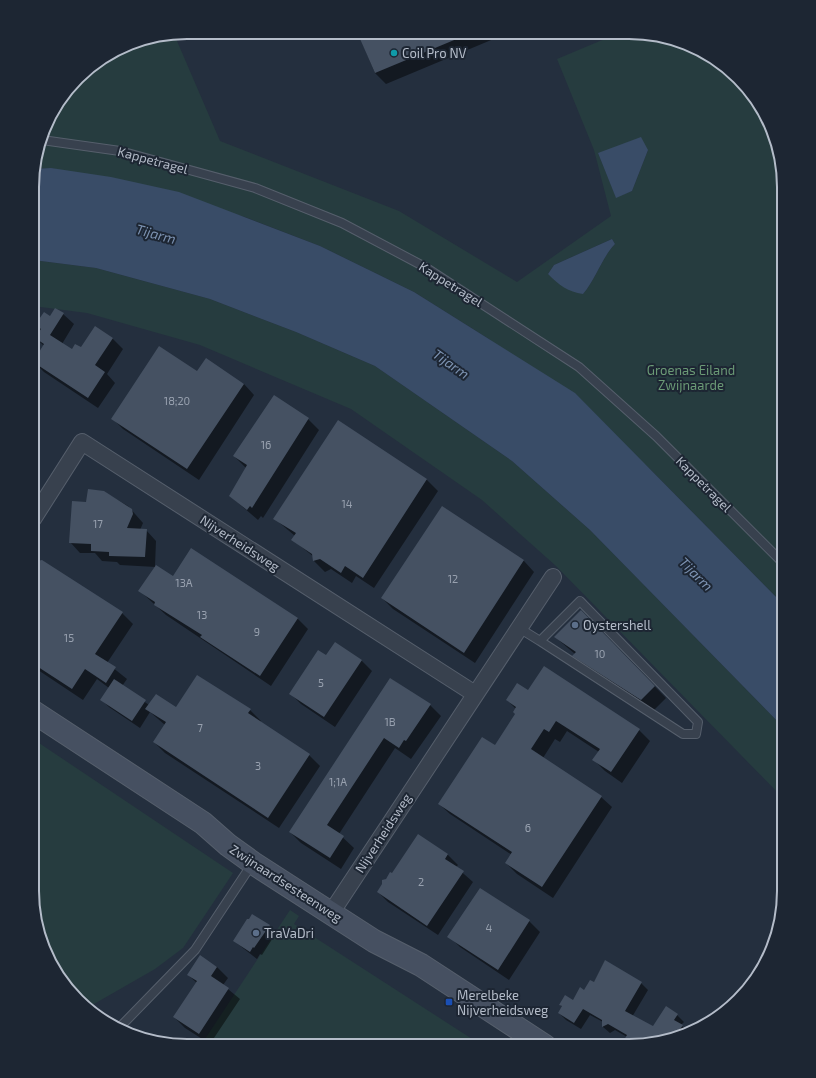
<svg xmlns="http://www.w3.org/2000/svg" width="816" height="1078" font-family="'Exo 2',sans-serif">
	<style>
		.green { fill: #263c3f; fill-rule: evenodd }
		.water { fill: #394c67 }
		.shadow { fill: #0007 }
		.building { fill: #455162 }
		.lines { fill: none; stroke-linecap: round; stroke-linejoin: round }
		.service-casing { stroke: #565f6c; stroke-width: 10 }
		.minor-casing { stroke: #565f6c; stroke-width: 18 }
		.secondary-casing { stroke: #565f6c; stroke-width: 24 }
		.service { stroke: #38414e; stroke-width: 8 }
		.minor { stroke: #38414e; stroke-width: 16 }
		.secondary { stroke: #465061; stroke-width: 22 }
		.culture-dot { fill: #0f9aa8; stroke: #1d2633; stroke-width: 1.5 }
		.service-dot { fill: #5c6f8a; stroke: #1d2633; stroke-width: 1.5 }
		.transit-dot { fill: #1a4fb4; stroke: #1d2633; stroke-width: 1.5 }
		.labels { text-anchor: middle; stroke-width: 4; stroke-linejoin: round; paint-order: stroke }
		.number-label { font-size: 11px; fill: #98a1af }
		.poi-label { font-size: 13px; fill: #b4bcc9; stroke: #1d2633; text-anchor: start }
		.street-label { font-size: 13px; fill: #b4bcc9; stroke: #1d2633 }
		.park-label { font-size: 13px; fill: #6b9a76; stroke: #1d2633 }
		.water-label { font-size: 14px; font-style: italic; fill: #7c92b1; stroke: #1d2633 }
		.rim { fill: none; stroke: #b4bcc9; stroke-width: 2 }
	</style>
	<rect width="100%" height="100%" fill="#242f3e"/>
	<path class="green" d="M619,33H650L688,44L723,64L768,118L784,186V605L649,468L489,339L414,292L320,246L245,217L51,168L33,169L53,110L85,70L137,40L174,34L220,141L399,211L517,282L611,216L594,150L557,59ZM648,150L632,191L616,197L598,153ZM612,239L615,244C601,259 596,279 583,294L548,274L554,265Z
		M33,260L96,268L210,299L296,332L375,366L512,461L590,530L784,728V799L556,566L482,500L351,409L200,345L87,313L33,306Z
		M39,743L233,873L183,948L155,969L87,1008L71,994L48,960L32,892V744Z
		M290,910L299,916L294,924L483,1046L201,1045Z"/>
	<path class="water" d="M641,137L648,150L632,191L616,198L598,153Z
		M51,168L111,177L179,192L320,246L414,292L575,393L784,605V728L590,530L512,461L375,366L296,332L210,299L96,268L33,260V169Z
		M612,239L615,244C601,259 596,279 583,294C568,292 559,285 548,274L554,265Z"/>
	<path class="shadow" d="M358,33H494L496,38L386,84L375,73Z
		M63,314L74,324L62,344L72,351L112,338L123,349L107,374L115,383L98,408L44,372L34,362L44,346L36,338L41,330L36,325L50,317Z
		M198,373L244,384L254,395L199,480L123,429L112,418Z
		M308,419L319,430L263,518L261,516L258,520L230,496L246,468L234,456Z
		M338,422L427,480L438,491L374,588L356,576L352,583L331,569L325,572L314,561V557L293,540L295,536L274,518Z
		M104,492L128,506L143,523L140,530H146L156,541L155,566L173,577L297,618L308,629L271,686L166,615L140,591L156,567L120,565L117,562L102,561L95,553H80L70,542L87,503Z
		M442,507L524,561L534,572L475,663L393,609L382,598Z
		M42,561L122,613L133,624L107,663L127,679L122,686L149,705L176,708L250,710L261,721L260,722L309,755L320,766L279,828L165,753L154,742L165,725L150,712L140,728L109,707L102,700L109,688L97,679L83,700L32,666L33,563Z
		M581,611L666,698L653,711L585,666L574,656L575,654L555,637Z
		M326,656L361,660L372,671L335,727L301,704L290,693Z
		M391,679L430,705L441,716L411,759L395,748L339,834L354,848L341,869L301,843L290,832Z
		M528,691L639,730L650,741L622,783L605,771L594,760L599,752L567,731L560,742L555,739L543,758L601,797L612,807L553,898L517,874L506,863L512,855L450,814L439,804L495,747L516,714V709L507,700Z
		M418,836L448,855L458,865L456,867L473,882L438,935L388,902L378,892L386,879L393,874Z
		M529,921L540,932L509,980L460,947L449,936Z
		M269,926L276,933L262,955L260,954L257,959L234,941Z
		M200,957L217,967L228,978L223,985L240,999L210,1044L185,1028L174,1017L197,983L188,975Z
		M605,961L641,983L648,990L632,1017L654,1027L677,1015L684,1022L681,1025L688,1032L626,1046L625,1040L627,1037L615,1030L610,1033L603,1027V1022L590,1015L581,1029L566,1020L559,1013L563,1007L560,1005L573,1001L594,983Z"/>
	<path class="building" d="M357,32L471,33L375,73Z
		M55,308L64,313L50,335L72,349L75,344L81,347L95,326L113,338L95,365L105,372L88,398L33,362L44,344L35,338L41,329L35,325L44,312L50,316Z
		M159,346L197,371L206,358L244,384L187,469L111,419Z
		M274,395L309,418L252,508L250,506L247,510L229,496L247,465L233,456Z
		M338,420L427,479L363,578L345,566L341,573L320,559L313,561L312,554L291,540L296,533L273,519Z
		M88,489L104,491L132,509L133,514L127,528L147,529L145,557L109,556V552L91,551V544L69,543L72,501L86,502Z
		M442,506L524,560L464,653L381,598Z
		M191,548L298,618L260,676L200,637L202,635L154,605L155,602L138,591L156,565L173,576Z
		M42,560L123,612L95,654L116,667L106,683L85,669L72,689L32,663L33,562Z
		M581,610L655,686L641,700L572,656L576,652L554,637Z
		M335,642L362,660L324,717L289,694L318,650L326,655Z
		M544,666L640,729L611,772L592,760L600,749L556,721L549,732L544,729L531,749L602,796L542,887L505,863L512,852L438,804L482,737L495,745L515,714L513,712L516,707L506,700L517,683L528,690Z
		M197,675L251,709L248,713L310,754L268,818L153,742L166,722L145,709L156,694L176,707Z
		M390,678L431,704L406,741L404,740L399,748L384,738L327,825L344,836L330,858L289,832Z
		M114,679L146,700L132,721L100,700Z
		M418,834L448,854L445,859L464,871L427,926L377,892L382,884V880L386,879L390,872L392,873Z
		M480,888L530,920L498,970L447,937Z
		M252,914L270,925L254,948L253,947L250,952L233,941L247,919H249Z
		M200,955L217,967L211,976L229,988L199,1034L173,1017L197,981L187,975Z
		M605,960L642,982L625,1011L653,1026L666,1006L678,1014L674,1020L683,1025L676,1035L632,1045L624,1040L627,1035L608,1024L602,1027V1020L583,1009L574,1023L558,1013L562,1006L559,1005L565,995L573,1000L580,987L584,990L590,980L594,982Z"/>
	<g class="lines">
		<g class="service-casing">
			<path id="service" d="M42,140L120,151L255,188L342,223L425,267L579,367L656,436L784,564
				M519,628L540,641L683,734H696L698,722L580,601L540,641
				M120,1027L195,950L252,864"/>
		</g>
		<g class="minor-casing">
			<path id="minor" d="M33,519L82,442L475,694
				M331,913L553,577"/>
		</g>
		<g class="secondary-casing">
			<path id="secondary" d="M32,711L203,823L228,845L253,863L374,941L421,965L545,1046"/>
		</g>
		<use href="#service" class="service"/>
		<use href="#minor" class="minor"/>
		<use href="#secondary" class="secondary"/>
	</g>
	<circle class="culture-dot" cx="394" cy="53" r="4"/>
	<g class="service-dot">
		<circle cx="575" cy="625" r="4"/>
		<circle cx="256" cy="933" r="4"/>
	</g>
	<rect class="transit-dot" x="445" y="998" width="8" height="8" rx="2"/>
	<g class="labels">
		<g class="number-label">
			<text x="177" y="405">18;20</text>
			<text x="266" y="449">16</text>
			<text x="347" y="508">14</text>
			<text x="98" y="528">17</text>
			<text x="453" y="583">12</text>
			<text x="184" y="587">13A</text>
			<text x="202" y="619">13</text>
			<text x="257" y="636">9</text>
			<text x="69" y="642">15</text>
			<text x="600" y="658">10</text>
			<text x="321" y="687">5</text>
			<text x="390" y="726">1B</text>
			<text x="200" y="732">7</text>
			<text x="258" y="770">3</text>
			<text x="338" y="786">1;1A</text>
			<text x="528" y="832">6</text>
			<text x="421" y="886">2</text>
			<text x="489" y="932">4</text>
		</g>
		<g class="poi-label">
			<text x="402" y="58">Coil Pro NV</text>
			<text x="583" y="630">Oystershell</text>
			<text x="264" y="938">TraVaDri</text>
			<text x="457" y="1000">Merelbeke<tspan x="457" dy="15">Nijverheidsweg</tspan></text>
		</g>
		<g class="street-label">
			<text transform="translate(153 160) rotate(15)" y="5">Kappetragel</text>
			<text transform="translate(451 284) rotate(32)" y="5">Kappetragel</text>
			<text transform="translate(704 484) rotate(45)" y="5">Kappetragel</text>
			<text transform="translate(240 543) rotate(33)" y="5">Nijverheidsweg</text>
			<text transform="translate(383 833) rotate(-57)" y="5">Nijverheidsweg</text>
			<text transform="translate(286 883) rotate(33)" y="5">Zwijnaardsesteenweg</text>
		</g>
		<g class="park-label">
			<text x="691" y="375">Groenas Eiland<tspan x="691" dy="15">Zwijnaarde</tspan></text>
		</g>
		<g class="water-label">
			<text transform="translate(156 234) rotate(15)" y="5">Tijarm</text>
			<text transform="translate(451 364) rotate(35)" y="5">Tijarm</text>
			<text transform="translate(696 574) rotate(45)" y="5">Tijarm</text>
		</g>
	</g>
	<path d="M0 0H816V1078H0ZM187 39H629A148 148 0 0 1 777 187V891A148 148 0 0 1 629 1039H187A148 148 0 0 1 39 891V187A148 148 0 0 1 187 39Z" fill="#1d2633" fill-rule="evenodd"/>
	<path class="rim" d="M187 39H629A148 148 0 0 1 777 187V891A148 148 0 0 1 629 1039H187A148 148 0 0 1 39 891V187A148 148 0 0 1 187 39Z"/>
</svg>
